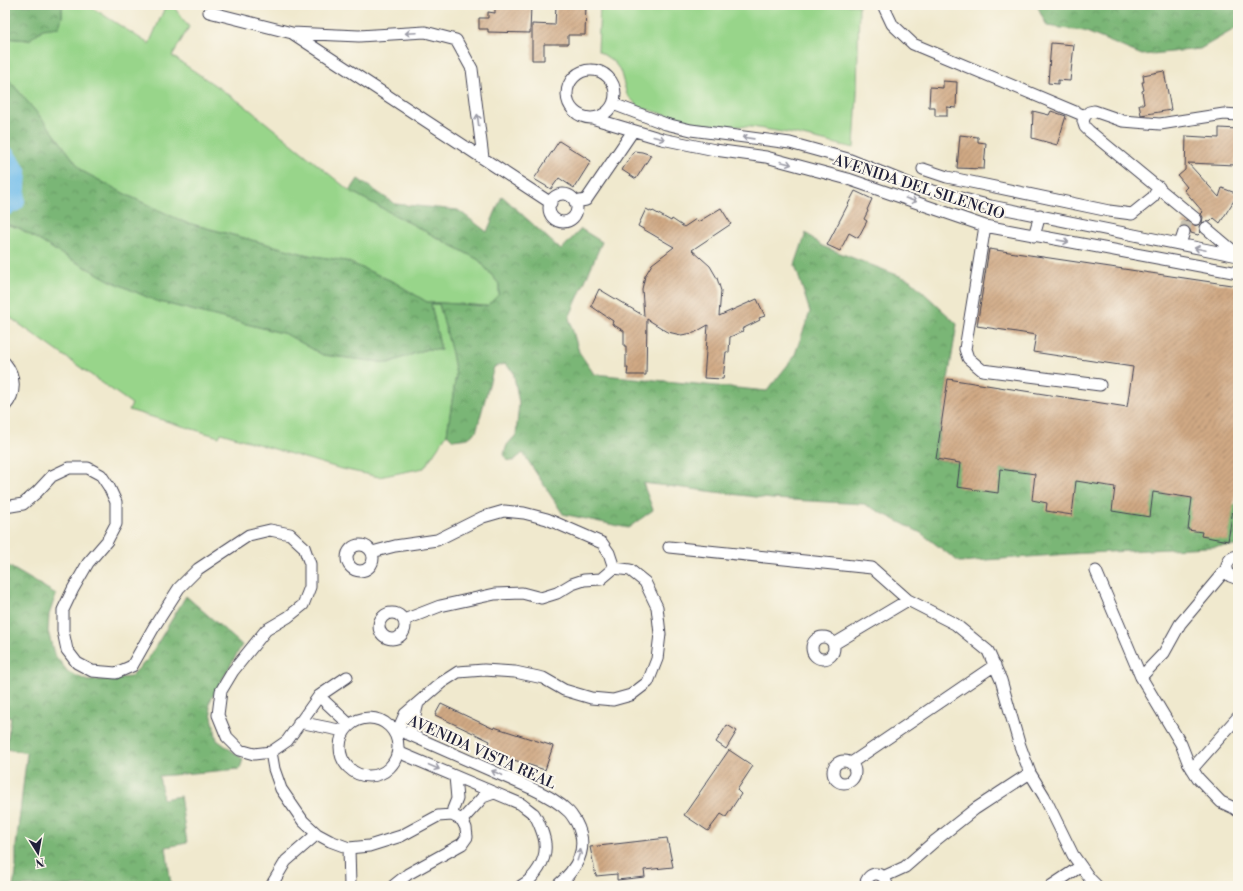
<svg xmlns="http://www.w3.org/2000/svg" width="1243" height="891" font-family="'Libre Bodoni',serif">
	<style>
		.grass { fill: #98d58a; stroke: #5d7c62 }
		.forest { fill: url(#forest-crowns); stroke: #4e6c58 }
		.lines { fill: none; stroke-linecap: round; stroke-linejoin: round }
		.river { stroke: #72bdeb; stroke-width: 22 }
		.building { fill: url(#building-hatch) }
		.minor-tunnel { stroke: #c7c1b1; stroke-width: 11; stroke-dasharray: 11 5.5; stroke-linecap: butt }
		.minor-casing { stroke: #414051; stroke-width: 13 }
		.minor { stroke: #fff; stroke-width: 11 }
		.oneway { stroke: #9c9ca7 }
		.labels { text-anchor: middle; stroke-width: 4; stroke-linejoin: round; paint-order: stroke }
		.street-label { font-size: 15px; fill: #22223b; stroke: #fbf7ec }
	</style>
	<defs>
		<pattern id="forest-crowns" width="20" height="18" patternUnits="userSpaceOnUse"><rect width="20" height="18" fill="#7ab676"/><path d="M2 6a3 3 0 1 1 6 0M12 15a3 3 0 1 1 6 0" fill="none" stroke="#649462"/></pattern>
		<pattern id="building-hatch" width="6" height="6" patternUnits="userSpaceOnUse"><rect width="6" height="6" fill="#d0a984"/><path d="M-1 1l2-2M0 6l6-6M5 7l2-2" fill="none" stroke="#a8896d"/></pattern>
	</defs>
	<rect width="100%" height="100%" fill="#fbf7ec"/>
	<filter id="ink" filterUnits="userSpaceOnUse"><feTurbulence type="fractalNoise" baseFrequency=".025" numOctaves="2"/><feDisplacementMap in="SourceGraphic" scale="8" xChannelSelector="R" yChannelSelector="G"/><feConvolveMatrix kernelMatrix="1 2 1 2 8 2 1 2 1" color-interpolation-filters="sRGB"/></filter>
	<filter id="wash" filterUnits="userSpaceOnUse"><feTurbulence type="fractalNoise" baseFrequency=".012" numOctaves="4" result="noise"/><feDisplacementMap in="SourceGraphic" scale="16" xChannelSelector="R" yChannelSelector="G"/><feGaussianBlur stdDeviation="0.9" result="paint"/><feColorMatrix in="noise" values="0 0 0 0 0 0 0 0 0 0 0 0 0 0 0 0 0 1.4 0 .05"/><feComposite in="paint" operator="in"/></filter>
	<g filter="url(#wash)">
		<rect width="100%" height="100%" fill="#f0e9ce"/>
		<path class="grass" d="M62,5H88L149,44L166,5H175L176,10L189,27L172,56L244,105L350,191L479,260L499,284V294L487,306L427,302L394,282L346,261L308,255L184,222L125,194L82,171L52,131L5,75V38L29,40L43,29L62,17Z
			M600,5H859L857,94L854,148L794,134L752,127L699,124L639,107L627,95L620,70L613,61L598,51Z
			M1069,5H1129L1123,10Z
			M5,224L19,228L63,255L111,281L156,301L286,334L323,355L388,363L427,349L441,350L431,304H439L452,353L456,375L447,434L424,468L379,477L338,468L221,433L219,437L129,410L132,404L5,314Z"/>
		<path class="forest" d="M5,5H62V17L59,27L43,29L29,40L5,38Z
			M1037,5H1069L1123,10L1129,5H1238V27L1200,49L1142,55L1084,31L1047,26Z
			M5,75L52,131L82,171L125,194L184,222L308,255L346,261L394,282L427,302L487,306L499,294V284L479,260L350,191L358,179L395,204L458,210L487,232L502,196L561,250L581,229L602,242L569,318L579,352L594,374L767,391L794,357L810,312L795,265L806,233L822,246L910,280L957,324L935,459L1236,505L1238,497V546H1228L1069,554L959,562L921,533L864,504L772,499L643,483L653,510L628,528L563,514L523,453L513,461L507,460L504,454L507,445L516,435L519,403L513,371L504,364L494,367L476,432L468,438L453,440L447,434L456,375L452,353L439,304H431L441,350L427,349L388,363L323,355L286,334L156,301L111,281L63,255L19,228L5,224Z
			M5,564L56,594L49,615L48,631L54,654L68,672L88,681L130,677L148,659L186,596L242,645L209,703L217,740L243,759L240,769L159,776L163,799L180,796L187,843L166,847L171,886H13L16,873V846L27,753L6,749L11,718L5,716Z"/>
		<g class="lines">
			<path class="river" d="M5,157L16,173L14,201L5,205"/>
		</g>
		<g id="blocks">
			<path class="building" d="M495,5H531L530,33L488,32V29H479V18H488V12L495,13Z
				M556,5H586L585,35H568V44H544V60H532V24L555,25Z
				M1051,43L1074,45L1070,81L1058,80V84L1048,83Z
				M1164,71L1171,110L1141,115L1139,104H1144L1142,91L1144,90L1142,82H1144L1143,75Z
				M943,81L957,82L956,108L947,107V116H935V107H929L930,87L943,88Z
				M1033,111L1049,115L1051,111L1066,116L1057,145L1032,138Z
				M1219,128L1238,129V157H1236L1235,165L1188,163L1219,197L1222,188L1238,194L1220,223L1214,218L1210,222L1207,221L1202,223L1203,217L1201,214L1203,212L1184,190L1187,187L1178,176L1185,170L1186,136L1219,138Z
				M960,135L978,137V142L986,143L984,169L957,168Z
				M559,141L591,161L574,188L559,178L551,189L534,179Z
				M634,151L642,152L651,155L636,179L622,170Z
				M855,191L872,199L867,210L868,211L864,219L867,221L858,238L849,233L840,251L827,245Z
				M721,208L731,224L692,250L710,266L717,278L721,291L719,316L757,299L765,316L759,318L760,320L742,329L743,331L730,337L729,352H726L723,379L704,378L708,325L694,333L681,335L668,332L647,319L646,375H627L628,368H626V346H624V331L612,324L613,321L591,306L599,289L644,316L642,289L645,276L652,264L674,247L638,226L646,209L652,212L653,211L671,221L672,219L684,227L696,219L698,222Z
				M1183,221L1188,222L1194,226L1200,224L1199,227L1201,232L1198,235L1191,233L1189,227L1186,225H1182Z
				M989,249L1238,286V478L1228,541L1201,536L1202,532L1188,530L1192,498L1153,492L1150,517L1112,511L1115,487L1076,481L1072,515L1046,511L1047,503L1032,500L1035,474L1000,469L998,493L957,487L960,463L936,459L948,379L1127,407L1133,367L1033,352L1036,335L977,326Z
				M441,704L494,729V727L553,746L545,770L486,751L490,741L435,715Z
				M727,725L737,731L726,749L716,742Z
				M729,750L753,766L737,790L741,794L726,817L721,814L708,831L684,815Z
				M667,838L673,867L644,870L645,877L617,880V874L596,876L590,847Z"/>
		</g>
	</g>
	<g filter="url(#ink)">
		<use href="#blocks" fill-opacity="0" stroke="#414051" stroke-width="1"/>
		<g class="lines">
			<path class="minor-tunnel" d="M1184,232L1187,222"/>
			<g class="minor-casing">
				<path id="minor" d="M883,5L892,24L913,44L1085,116
					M209,12L292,33L359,36L425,32L456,40L472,69L483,158
					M292,33L551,203
					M567 94a24 24 0 1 1 48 0a24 24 0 1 1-48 0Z
					M613,104L666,124L691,130L790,143L848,159L918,187L991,206L1238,256
					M595,119L662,139L715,150L766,157L848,179L985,226L1238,273
					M923,169L947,177L1109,211L1132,214L1153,197L1159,187
					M549 208a14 14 0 1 1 28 0a14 14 0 1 1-28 0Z
					M575,202L586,200L633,131
					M1196,219L1089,131L1085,127L1083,121L1085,116L1089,112L1094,111L1123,121L1160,124L1224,114L1238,115
					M985,226L965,349L968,358L982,370L1100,385
					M1206,228L1238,255
					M1034,236L1040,215
					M1180,244L1184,232
					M5,363C15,375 17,393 5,406
					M5,507L23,504L37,492L52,476L69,468H88L101,475L109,487L116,502V524L107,541L88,563L73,589L63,610V631L67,650L77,663L92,671L116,673L132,666L154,627L179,588L198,569L249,535L270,530L290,534L304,547L310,564V587L303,605L288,617L266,630L233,671L221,691L218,715L227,737L240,750L254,754L271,752L287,741L319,696L347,677
					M347 558a13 13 0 1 1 26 0a13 13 0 1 1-26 0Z
					M669,547L872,568L908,600L955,624L988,651L1001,680L1019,743L1030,773L1044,796L1073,855L1090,879L1097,886
					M372,552L395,546L437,540L483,517L504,511L524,513L547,519L602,543L609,553L614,568
					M1238,556C1227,557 1224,568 1230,576L1238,579
					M1096,571L1141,677L1181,744L1188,762L1198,778L1221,802L1234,808L1238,811
					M379 626a13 13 0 1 1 26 0a13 13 0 1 1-26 0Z
					M812 648a11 11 0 1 1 22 0a11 11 0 1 1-22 0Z
					M834,644L908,600
					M1141,677L1164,653L1180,624L1227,568
					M319,696L350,725
					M340 747a29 29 0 1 1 58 0a29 29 0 1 1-58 0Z
					M299,722L344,731
					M390,726L533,789C546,795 558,801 569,812C572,815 574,819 576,822C590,848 577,869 557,886
					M398,730L405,714L441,683L458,672L484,670L515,672L543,678L564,690L591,698L613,700L631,695L648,682L657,659L660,634L657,607L645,582L630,570L614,568L601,579L584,580L572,584L557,593L541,598L522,593L495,594L440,606L404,620
					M410,735L418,703
					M271,752L274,769L281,789L303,821L317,834L330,841L349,848L369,846L401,836L438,816L452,815L462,820L466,828L467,837L462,844L408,874L393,886
					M398,752L521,804C525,807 530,811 534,814C538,820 545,837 545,844C547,860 535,878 521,886
					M833 772a11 11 0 1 1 22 0a11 11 0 1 1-22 0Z
					M851,763L995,665
					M1192,769L1238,717
					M452,815L453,809L457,799L455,776
					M462,820L483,797L494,793
					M349,848L350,886
					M883,877L905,867L936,840L975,809L1030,773
					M271,886L286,861L317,834
					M865,886C867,870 885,870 887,886
					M1051,886L1081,866"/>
			</g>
			<use href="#minor" class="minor"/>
		</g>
		<defs><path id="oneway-shaft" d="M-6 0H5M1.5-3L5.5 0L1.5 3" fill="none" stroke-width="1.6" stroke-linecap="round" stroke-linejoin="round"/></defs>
		<g class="oneway">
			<use href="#oneway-shaft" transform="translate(411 33) rotate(177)"/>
			<use href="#oneway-shaft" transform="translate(478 120) rotate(-97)"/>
			<use href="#oneway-shaft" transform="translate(659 138) rotate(15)"/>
			<use href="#oneway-shaft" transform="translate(748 138) rotate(-172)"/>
			<use href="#oneway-shaft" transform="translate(786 163) rotate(15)"/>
			<use href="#oneway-shaft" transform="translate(911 200) rotate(19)"/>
			<use href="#oneway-shaft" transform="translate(1063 241) rotate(10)"/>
			<use href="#oneway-shaft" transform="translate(1200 249) rotate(-168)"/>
			<use href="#oneway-shaft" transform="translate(434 767) rotate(23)"/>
			<use href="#oneway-shaft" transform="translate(497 773) rotate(-157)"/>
			<use href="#oneway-shaft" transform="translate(579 855) rotate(-72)"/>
		</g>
	</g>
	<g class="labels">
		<g class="street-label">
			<text transform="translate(919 187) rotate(18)" y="5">AVENIDA DEL SILENCIO</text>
			<text transform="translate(482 752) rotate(24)" y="5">AVENIDA VISTA REAL</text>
		</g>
	</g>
	<rect width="1243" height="891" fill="none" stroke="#fbf7ec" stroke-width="20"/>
	<g transform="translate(38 853) rotate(169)" stroke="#fbf7ec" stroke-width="3" paint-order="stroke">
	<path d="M0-3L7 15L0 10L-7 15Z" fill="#22223b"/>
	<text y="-6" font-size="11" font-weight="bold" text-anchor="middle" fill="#22223b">N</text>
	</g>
</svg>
